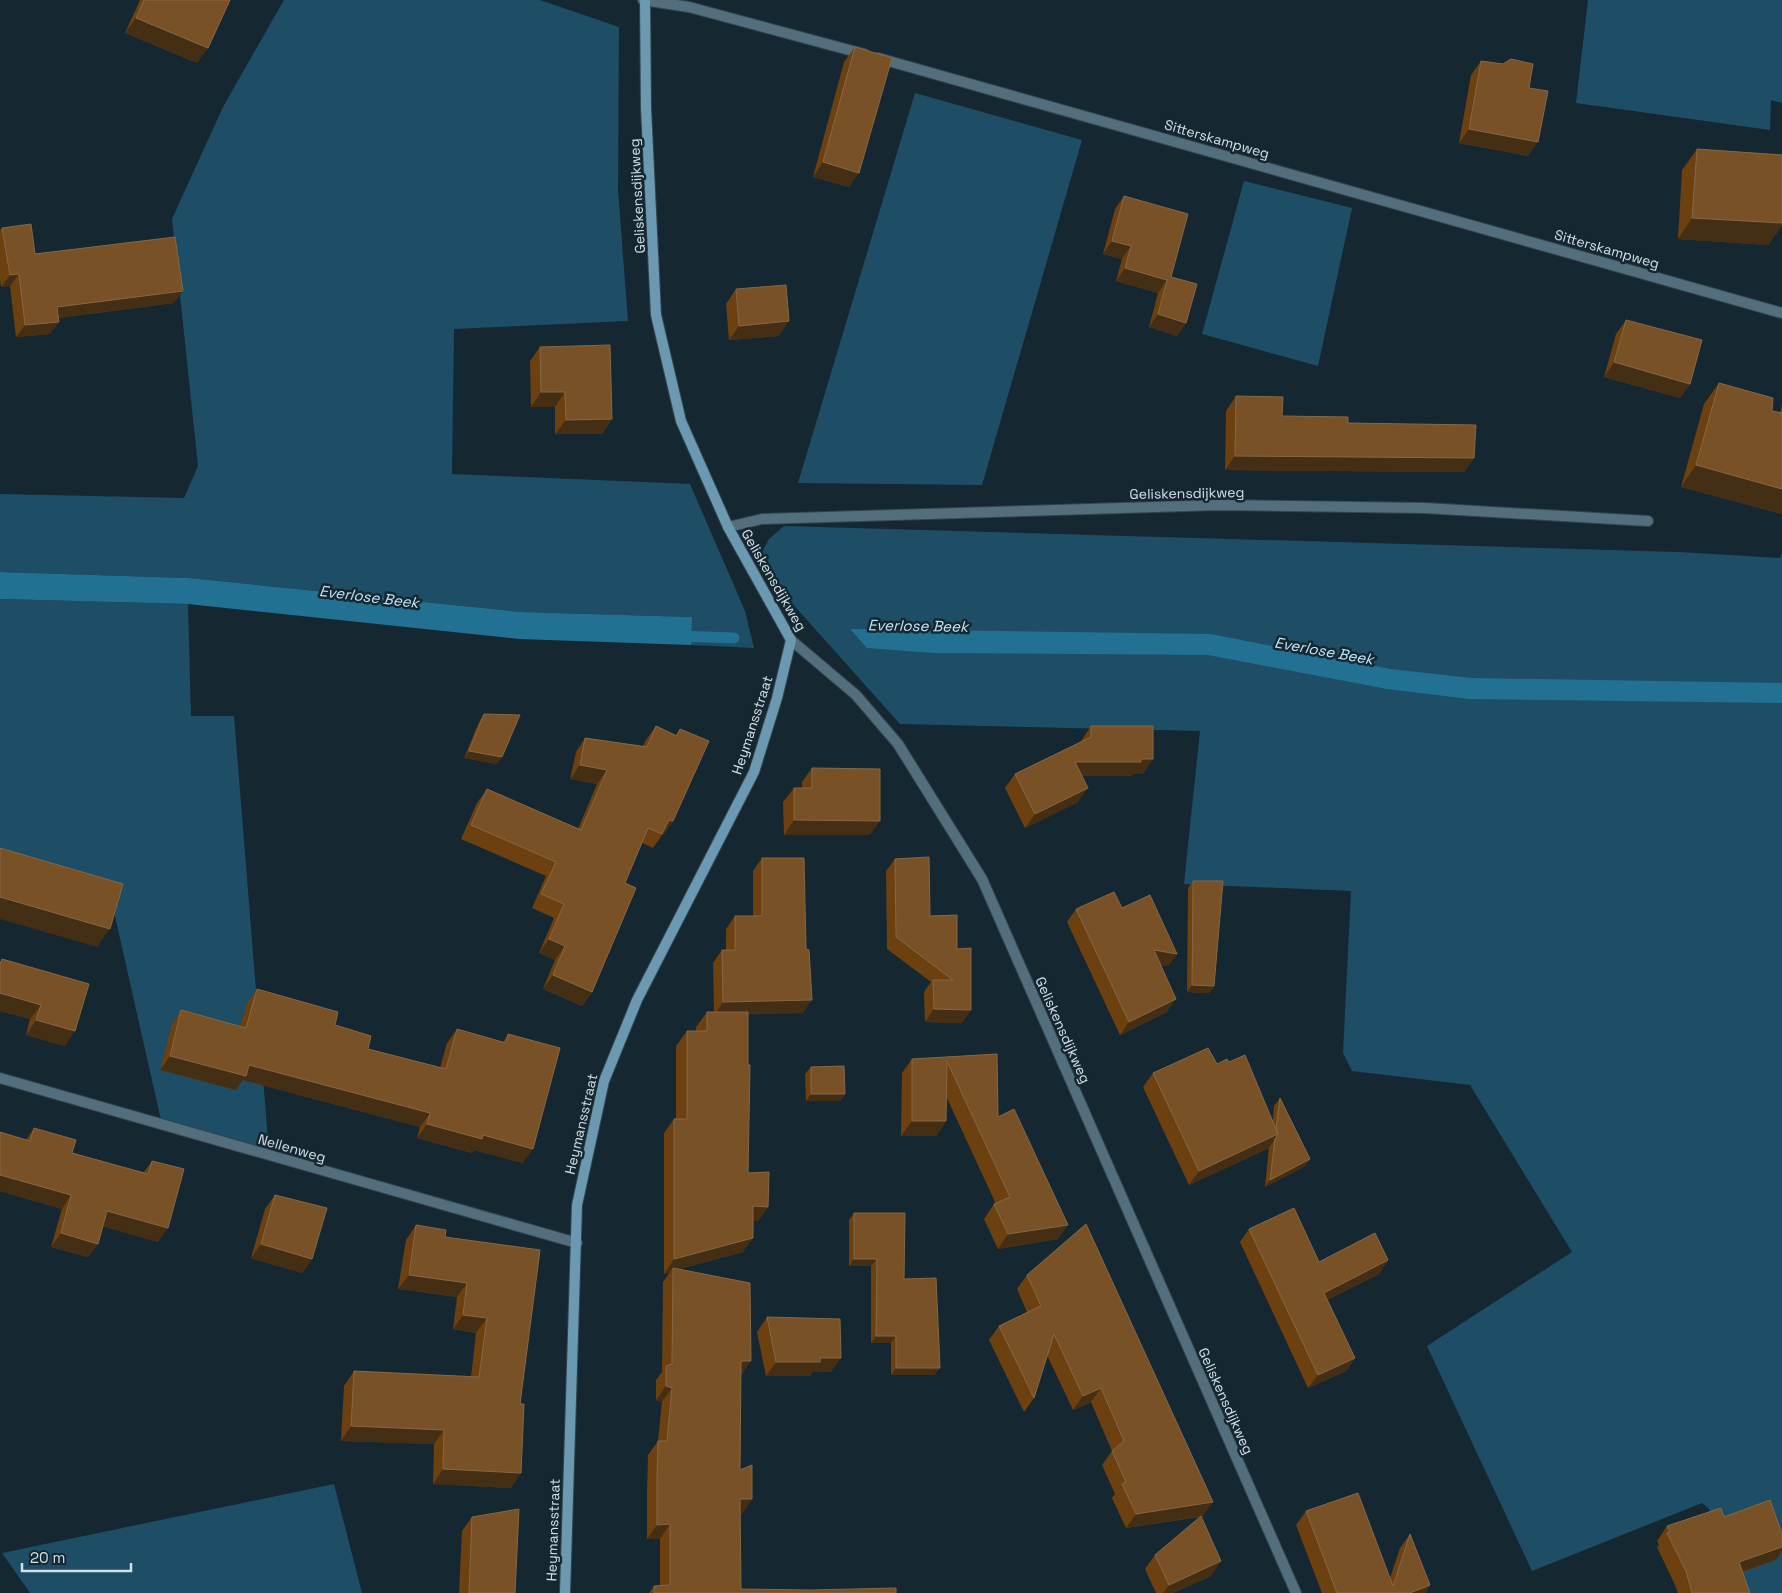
<svg xmlns="http://www.w3.org/2000/svg" width="1782" height="1593" font-family="'Space Grotesk',sans-serif">
	<style>
		.green { fill: #1d4e65 }
		.water { fill: #227092 }
		.lines { fill: none; stroke-linecap: round; stroke-linejoin: round }
		.stream { stroke: #227092; stroke-width: 11 }
		.lane-casing { stroke: #34454f; stroke-width: 12 }
		.street-casing { stroke: #34454f; stroke-width: 12 }
		.secondary-casing { stroke: #34454f; stroke-width: 12 }
		.lane { stroke: #536f7e; stroke-width: 10 }
		.street { stroke: #536f7e; stroke-width: 10 }
		.secondary { stroke: #6b99b1; stroke-width: 10 }
		.wall { fill: #6d4010 }
		.shaded-wall { fill: #452f14 }
		.building { fill: #785127; stroke: #866845 }
		.labels { text-anchor: middle; stroke-width: 5; stroke-linejoin: round; paint-order: stroke }
		.street-label { font-size: 14px; fill: #d4e0e7; stroke: #152832 }
		.water-label { font-size: 15px; font-style: italic; fill: #c0e6fa; stroke: #152832 }
	</style>
	<rect width="100%" height="100%" fill="#152832"/>
	<path class="green" d="M284,0H540L619,27L618,190L628,321L454,329L452,474L690,484L745,611L754,648L691,645V617L521,612L189,578L0,572V494L184,498L198,466L172,219L223,107Z
		M1588,0H1782V103L1771,100L1770,130L1576,103Z
		M915,93L1082,140L982,485L798,483Z
		M1244,181L1352,208L1318,366L1202,334Z
		M784,526L1679,552L1780,558L1782,553V1593H1742L1709,1509L1702,1503L1532,1571L1427,1346L1572,1252L1470,1085L1352,1071L1343,1053L1351,891L1184,884L1200,731L900,724L790,601L760,556L769,539Z
		M0,599L188,604L191,716H234L269,1153L161,1120L110,894L0,861Z
		M334,1484L362,1593H30L2,1553Z"/>
	<path class="water" d="M0,572L189,578L521,612L692,617L691,645L519,639L188,604L0,599Z
		M850,629L1211,634L1390,669L1471,678L1782,683V703L1469,699L1387,689L1208,655L933,653L867,648Z"/>
	<g class="lines">
		<path class="stream" d="M677,636L734,638"/>
		<g class="lane-casing">
			<path id="lane" d="M728,527L762,519L1219,505L1425,508L1648,521"/>
		</g>
		<g class="street-casing">
			<path id="street" d="M643,0L689,7L864,54
				M878,58L1782,313
				M791,640L856,695L898,744L982,879L1296,1593
				M0,1078L577,1243"/>
		</g>
		<g class="secondary-casing">
			<path id="secondary" d="M565,1593L577,1205L604,1081L637,1000L754,772L777,698L791,640L728,527L681,421L656,315L646,108L645,0"/>
		</g>
		<use href="#lane" class="lane"/>
		<use href="#street" class="street"/>
		<use href="#secondary" class="secondary"/>
	</g>
	<path class="wall" d="M140,0H230L197,63L125,33Z
		M855,47L849,187L813,177L844,62Z
		M1481,61L1528,156L1459,143L1471,75Z
		M1697,149L1782,155V225L1768,245L1678,239L1682,170Z
		M1124,196L1171,277L1186,323L1177,336L1149,327L1158,293L1116,281L1122,259L1103,254L1115,209Z
		M2,228L35,254L174,303L58,318L50,334L16,337L10,286L1,287L0,280V230Z
		M736,289L779,336L729,340L726,304Z
		M1626,320L1690,384L1680,398L1604,377L1616,334Z
		M540,347L612,419L602,434H555V407H531L530,361Z
		M1719,383L1772,411L1780,413L1782,405V514L1681,487L1704,404Z
		M1236,396L1282,416L1348,423L1474,458L1464,472L1225,470L1226,411Z
		M484,714L497,764L464,758L479,722Z
		M656,726L676,735L680,729L673,821L663,835H662L653,848L642,843L625,883L592,992L582,1006L543,989L555,960L539,953L554,918L532,908L546,876L461,839L477,803L487,789L578,829L597,784L570,779L576,752L585,738L643,746L646,740Z
		M1091,726L1143,774H1133L1131,776H1082L1078,802L1025,828L1005,788L1015,774L1081,742V741Z
		M812,768L870,835H784L783,802L794,788H802V782Z
		M762,858L803,1013L748,1014V1173L768,1207L758,1221H753L743,1252L679,1269L741,1376L740,1470L742,1514H740L741,1589L896,1593H649L654,1586H660V1539H647V1492L648,1455L658,1441L662,1402L656,1400V1380L662,1372L663,1282L670,1272L664,1274V1133L674,1119H676V1046L687,1031H696V1027L707,1012H714L713,963L722,950H726V929L735,916H753V871Z
		M895,859L930,916L957,949L962,1023L925,1022L924,992L931,982L887,949L886,871Z
		M1193,881L1214,986L1209,993L1187,992L1188,888Z
		M1122,908L1177,954L1168,966L1161,965L1167,1012L1120,1035L1067,922L1076,909Z
		M2,959L89,984L65,1046L26,1035L30,1019L0,1011V962Z
		M257,989L335,1025L368,1049L440,1068L447,1043L457,1029L503,1042L508,1034L523,1163L474,1150L472,1153L417,1138L420,1127L243,1080L236,1090L160,1070L172,1024L181,1010L240,1027L247,1003Z
		M997,1054L998,1117L1058,1239L998,1249L984,1219L994,1204H996L946,1096V1121L936,1136H901L902,1073L912,1059Z
		M1229,1062L1273,1120L1274,1106L1280,1098L1310,1159L1305,1166L1265,1187L1269,1147V1148L1189,1185L1143,1087L1153,1073Z
		M811,1067L845,1094L840,1101H806L805,1074Z
		M34,1128L72,1153L143,1173L152,1161L158,1242L103,1226L98,1244L88,1257L51,1247L62,1209L0,1191V1132L26,1140Z
		M275,1195L312,1259L302,1273L251,1258L265,1209Z
		M854,1213L904,1279L940,1368L934,1375H891V1343H871V1266H849V1220Z
		M416,1225L445,1237L540,1250L520,1404L511,1488L433,1484L434,1444L341,1441L344,1386L354,1371L471,1377L476,1333L453,1329L457,1297L398,1289L406,1240Z
		M1249,1229L1319,1262L1388,1260L1379,1274L1327,1300L1355,1358L1346,1371L1308,1388L1240,1242Z
		M1027,1275L1203,1516L1201,1517L1211,1576L1173,1593H1156L1145,1569L1155,1555L1200,1517L1126,1528L1112,1498L1115,1494L1102,1465L1112,1451L1091,1402L1073,1410L1047,1355L1034,1398L1024,1412L989,1340L999,1326L1027,1312L1017,1289Z
		M767,1317L831,1372H812L810,1376H766L757,1332Z
		M1306,1511L1390,1578L1400,1548L1410,1534L1430,1585L1425,1593H1322L1296,1525Z
		M472,1517L515,1593H459L462,1531Z
		M1724,1517L1776,1560L1742,1572L1750,1593H1678L1675,1585L1657,1547L1659,1545L1657,1541L1667,1526Z"/>
	<path class="shaded-wall" d="M136,18L208,48L197,63L125,33Z
		M1469,129L1538,142L1528,156L1459,143Z
		M823,162L859,173L849,187L813,177Z
		M1692,218L1782,223V225L1768,245L1678,239Z
		M1112,241L1131,246L1122,259L1103,254Z
		M1125,268L1167,280L1158,293L1116,281Z
		M19,274L10,286L1,287L10,275Z
		M183,291L174,303L48,319L57,307Z
		M1158,314L1186,323L1177,336L1149,327Z
		M789,321L779,336L729,340L739,326Z
		M59,322L50,334L16,337L25,325Z
		M1614,362L1690,384L1680,398L1604,377Z
		M541,392H565L555,407H531Z
		M612,419L602,434H555L566,420Z
		M1235,456L1474,458L1464,472L1225,470Z
		M1696,465L1782,489V514L1681,487Z
		M469,751L502,757L497,764L464,758Z
		M1141,759H1153L1143,774H1133L1131,776H1065L1075,762Z
		M580,765L607,770L597,784L570,779Z
		M1088,788L1078,802L1025,828L1035,814Z
		M669,820L673,821L663,835H662Z
		M794,820L880,821L870,835H784Z
		M0,897L110,929L97,947L0,919Z
		M549,939L565,946L555,960L539,953Z
		M1154,950L1177,954L1168,966L1145,963Z
		M553,975L592,992L582,1006L543,989Z
		M1192,985L1214,986L1209,993L1187,992Z
		M0,993L41,1005L30,1019L0,1011Z
		M1176,999L1167,1012L1120,1035L1129,1022Z
		M812,1000L803,1013L714,1015L723,1002Z
		M934,1009L971,1010L962,1023L925,1022Z
		M36,1020L75,1031L65,1046L26,1035Z
		M170,1056L249,1065L430,1113L420,1127L243,1080L236,1090L160,1070Z
		M811,1094H845L840,1101H806Z
		M912,1121H946L936,1136H901Z
		M427,1124L483,1135L533,1149L523,1163L474,1150L472,1153L417,1138Z
		M1278,1134L1269,1148L1189,1185L1199,1171Z
		M1310,1159L1305,1166L1265,1187L1270,1180Z
		M0,1175L71,1195L62,1209L0,1191Z
		M753,1206L768,1207L758,1221H743Z
		M107,1211L168,1228L158,1242L97,1225Z
		M1068,1225L1058,1239L998,1249L1008,1234Z
		M61,1233L98,1244L88,1257L51,1247Z
		M753,1238L743,1252L673,1271V1268L670,1272L664,1274L674,1259Z
		M261,1244L312,1259L302,1273L251,1258Z
		M854,1259H877L871,1266H849Z
		M1388,1260L1379,1274L1315,1306L1324,1293Z
		M409,1275L467,1283L457,1297L398,1289Z
		M463,1315L487,1318L476,1333L453,1329Z
		M876,1336H896L891,1343H871Z
		M820,1358H841L831,1372H812L810,1376H766L776,1362Z
		M1355,1358L1346,1371L1308,1388L1318,1375Z
		M741,1361H751L741,1376H730Z
		M896,1368H940L934,1375H891Z
		M666,1386L672,1388L662,1402L656,1400Z
		M1101,1388L1091,1402L1073,1410L1083,1396Z
		M351,1426L444,1430L434,1444L341,1441Z
		M443,1469L521,1473L511,1488L433,1484Z
		M740,1499H752L742,1514L730,1513Z
		M1213,1502L1203,1516L1126,1528L1136,1514Z
		M670,1524L660,1539H647L657,1525Z
		M1782,1547V1551L1776,1560L1729,1576L1739,1562Z
		M1221,1561L1211,1576L1173,1593H1163L1169,1585Z
		M1430,1585L1425,1593H1410Z"/>
	<path class="building" d="M144,0H230L208,48L136,18Z
		M855,47L892,58L859,173L823,162Z
		M1511,59L1533,64L1529,88L1548,91L1538,142L1469,129L1481,61L1503,64Z
		M1697,149L1782,155V223L1692,218Z
		M1124,196L1188,214L1171,277L1197,284L1186,323L1158,314L1167,280L1125,268L1131,246L1112,241Z
		M31,224L35,254L175,237L183,291L57,307L59,322L25,325L19,274L10,275L2,228Z
		M786,285L789,321L739,326L736,289Z
		M1626,320L1702,340L1690,384L1614,362Z
		M610,345L612,419L566,420L565,392H541L540,347Z
		M1719,383L1773,398L1772,411L1782,413V489L1696,465Z
		M1236,396L1283,397L1282,416L1348,417V423L1476,425L1474,458L1235,456Z
		M484,714L520,715L502,757L469,751Z
		M656,726L677,736L680,729L709,741L673,821L669,820L662,834L648,828L625,883L636,888L592,992L553,975L565,946L549,939L564,904L541,894L556,862L471,825L487,789L581,830L607,770L580,765L585,738L647,747Z
		M1091,726H1153V759H1141V762H1075L1088,788L1035,814L1015,774L1091,737Z
		M812,768L880,769V821L794,820V788H812Z
		M0,848L123,884L110,929L0,897Z
		M929,857L930,916L957,915V949L971,948V1010L934,1009L933,980H953L896,937L895,859Z
		M762,858H804L806,949L809,950L812,1000L723,1002L722,950H735V916H762Z
		M1193,881H1223L1214,986L1192,985Z
		M1114,892L1122,908L1150,895L1177,954L1154,950L1176,999L1129,1022L1076,909Z
		M2,959L89,984L75,1031L36,1020L41,1005L0,993V965Z
		M257,989L338,1012L335,1025L371,1036L368,1049L446,1069L457,1029L506,1043L508,1034L560,1048L533,1149L483,1135L482,1139L427,1124L430,1113L249,1065L246,1076L170,1056L181,1010L246,1028Z
		M707,1012H748V1065H750L748,1173L769,1172L768,1207L753,1206V1238L674,1259V1119H687V1031H707Z
		M1208,1048L1217,1064L1227,1059L1229,1062L1245,1055L1278,1134L1199,1171L1153,1073Z
		M997,1054L998,1117L1014,1109L1068,1225L1008,1234L994,1204L1010,1197L947,1061L946,1121H912V1059Z
		M844,1066L845,1094H811V1067Z
		M1280,1098L1310,1159L1270,1180L1275,1139L1278,1134L1276,1128Z
		M34,1128L76,1140L72,1153L148,1174L152,1161L184,1169L168,1228L107,1211L98,1244L61,1233L71,1195L0,1175V1132L30,1141Z
		M275,1195L327,1208L312,1259L261,1244Z
		M1294,1208L1319,1262L1375,1233L1388,1260L1324,1293L1355,1358L1318,1375L1249,1229Z
		M854,1213H905L904,1279L936,1278L940,1368H896V1336H876L877,1259H854Z
		M1086,1224L1213,1502L1136,1514L1122,1484L1126,1482L1112,1451L1124,1441L1101,1388L1083,1396L1054,1334L1034,1398L999,1326L1041,1306L1027,1275Z
		M416,1225L446,1230L445,1237L540,1250L520,1404H524L521,1473L443,1469L444,1430L351,1426L354,1371L479,1377L487,1318L463,1315L467,1283L409,1275Z
		M673,1268L750,1283L751,1361H741L740,1470L752,1465V1499H740L741,1589L810,1590L896,1588V1593H654V1586L670,1585V1524L657,1525V1478L658,1441H667L672,1388L666,1386V1366L672,1364Z
		M767,1317L840,1319L841,1358H820V1362H776Z
		M1358,1493L1393,1586L1410,1534L1430,1585L1410,1593H1337L1306,1511Z
		M1770,1500L1782,1534V1547L1739,1562L1750,1593H1692L1686,1571L1667,1533L1670,1532L1667,1526L1721,1508L1724,1517Z
		M519,1509L515,1593H469L472,1517Z
		M1201,1516L1221,1561L1169,1585L1155,1555Z"/>
	<g class="labels">
		<g class="street-label">
			<text transform="translate(1217 139) rotate(16)" y="5">Sitterskampweg</text>
			<text transform="translate(637 196) rotate(-93)" y="5">Geliskensdijkweg</text>
			<text transform="translate(1607 249) rotate(16)" y="5">Sitterskampweg</text>
			<text transform="translate(1187 493) rotate(-1)" y="5">Geliskensdijkweg</text>
			<text transform="translate(774 580) rotate(60)" y="5">Geliskensdijkweg</text>
			<text transform="translate(752 725) rotate(-72)" y="5">Heymansstraat</text>
			<text transform="translate(1063 1030) rotate(66)" y="5">Geliskensdijkweg</text>
			<text transform="translate(581 1124) rotate(-77)" y="5">Heymansstraat</text>
			<text transform="translate(292 1148) rotate(16)" y="5">Nellenweg</text>
			<text transform="translate(1226 1401) rotate(66)" y="5">Geliskensdijkweg</text>
			<text transform="translate(553 1530) rotate(-88)" y="5">Heymansstraat</text>
		</g>
		<g class="water-label">
			<text transform="translate(369 597) rotate(7)" y="5">Everlose Beek</text>
			<text transform="translate(918 626) rotate(1)" y="5">Everlose Beek</text>
			<text transform="translate(1324 651) rotate(10)" y="5">Everlose Beek</text>
		</g>
	</g>
	<path d="M22 1563v8h109v-8" fill="none" stroke="#d4e0e7" stroke-width="2.5"/>
	<text x="30" y="1563" font-size="15" fill="#d4e0e7" stroke="#152832" stroke-width="4" paint-order="stroke">20 m</text>
</svg>
